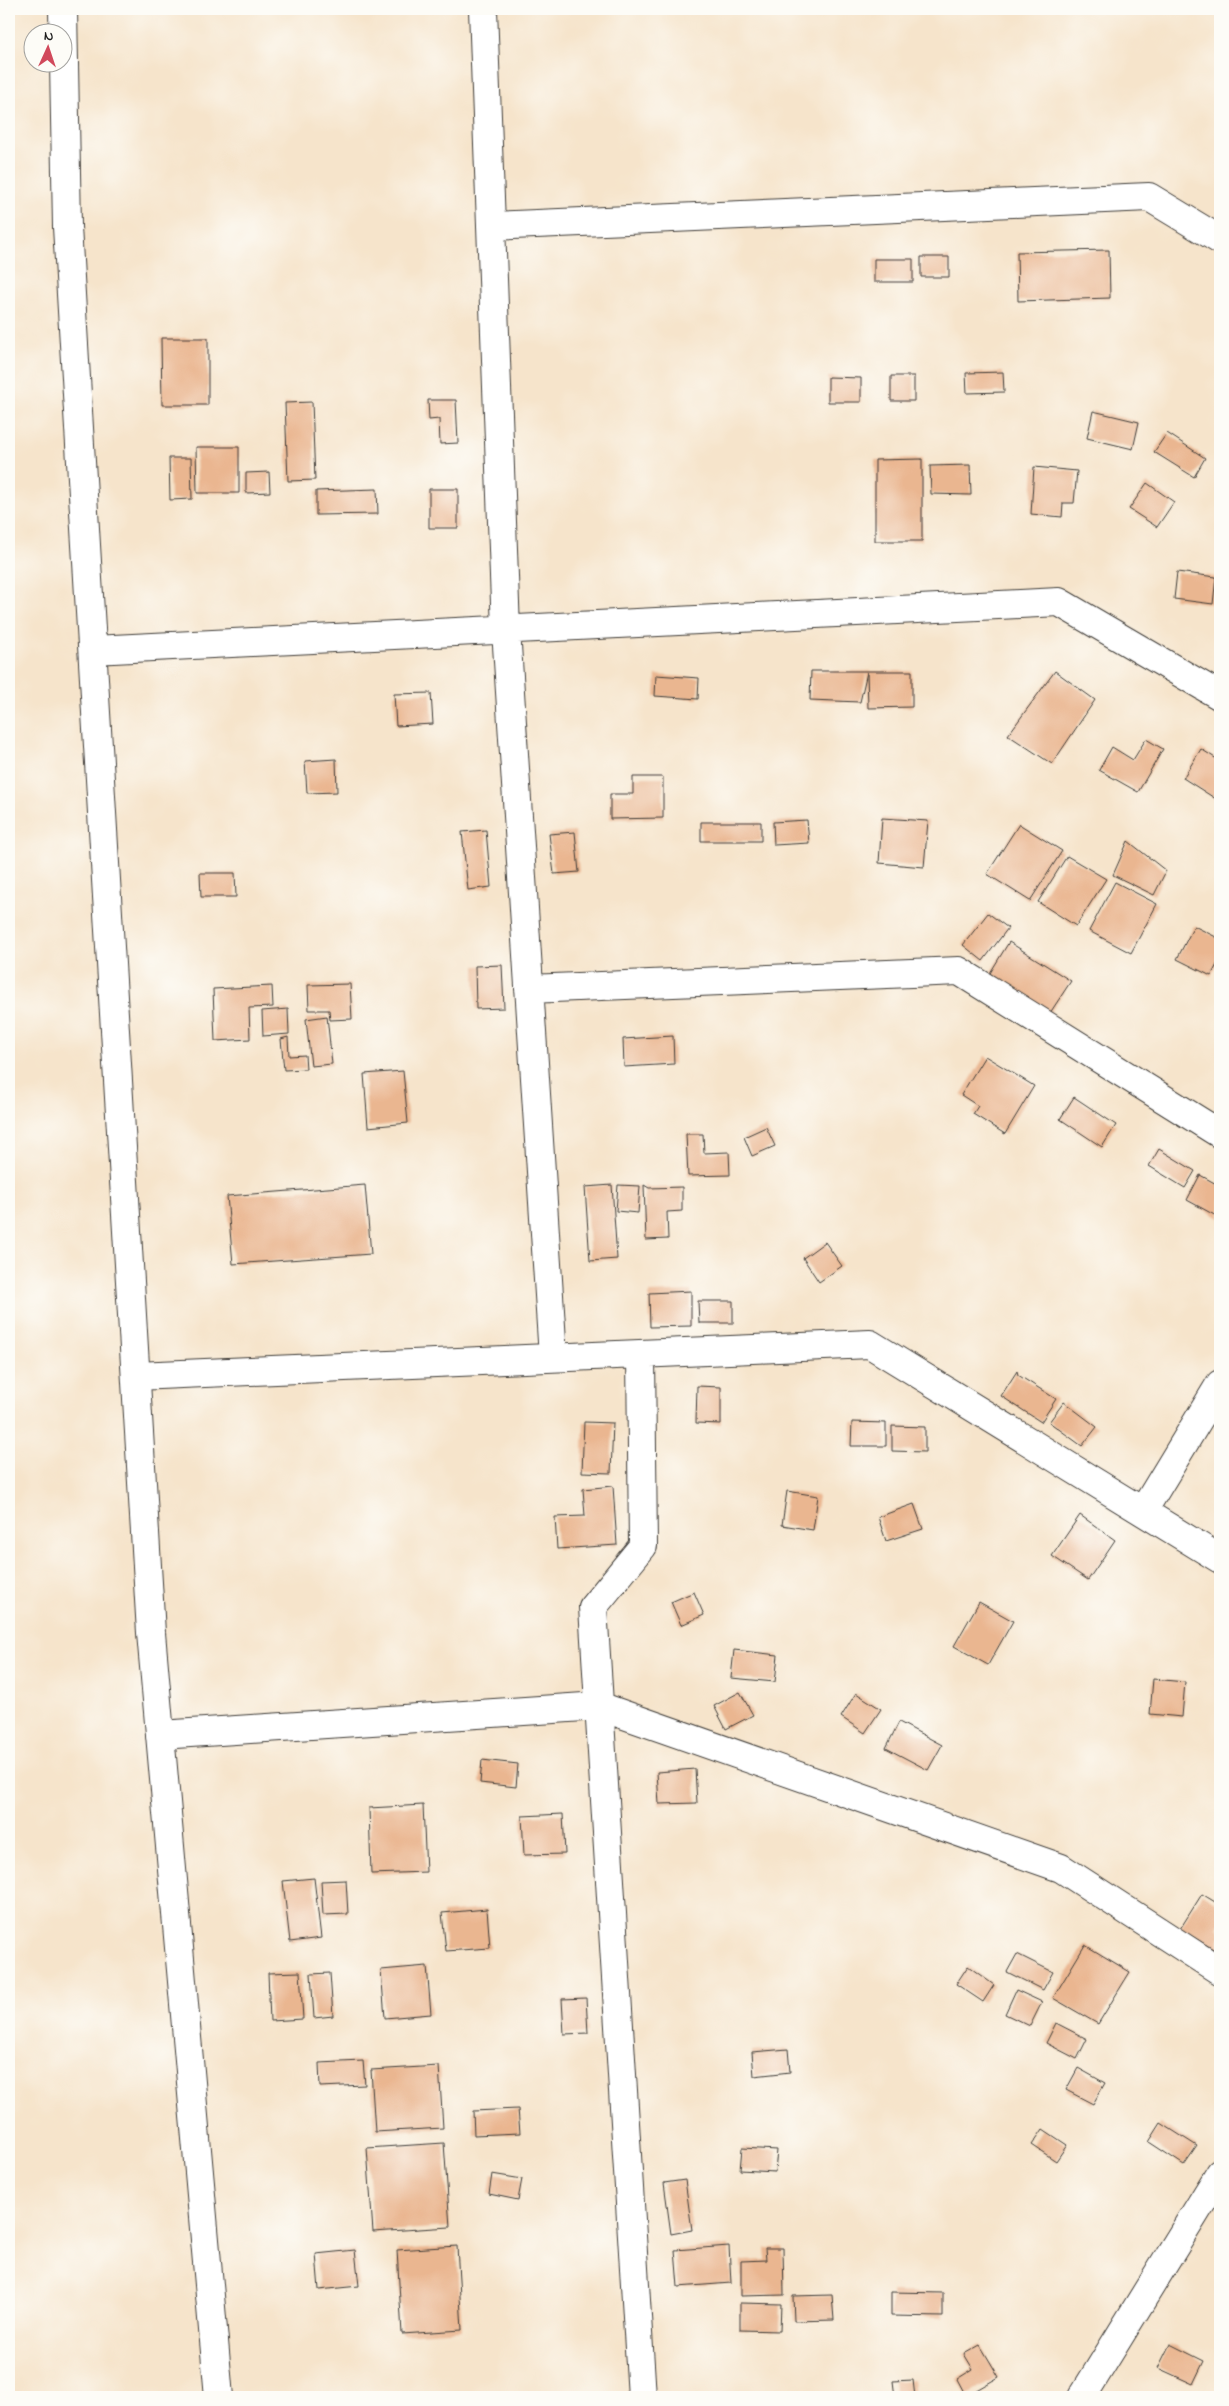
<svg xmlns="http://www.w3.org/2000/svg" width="1229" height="2406" font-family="'Indie Flower',sans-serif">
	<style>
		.building { fill: #eab690 }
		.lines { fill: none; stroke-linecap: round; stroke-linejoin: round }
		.minor-casing { stroke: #3d3a36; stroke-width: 30 }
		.major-casing { stroke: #3d3a36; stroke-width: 30 }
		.minor { stroke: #fff; stroke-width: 28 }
		.major { stroke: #fff; stroke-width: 28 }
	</style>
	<rect width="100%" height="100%" fill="#fdfcf7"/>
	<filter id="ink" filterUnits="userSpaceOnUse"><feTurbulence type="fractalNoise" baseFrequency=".02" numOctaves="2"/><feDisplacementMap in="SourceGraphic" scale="10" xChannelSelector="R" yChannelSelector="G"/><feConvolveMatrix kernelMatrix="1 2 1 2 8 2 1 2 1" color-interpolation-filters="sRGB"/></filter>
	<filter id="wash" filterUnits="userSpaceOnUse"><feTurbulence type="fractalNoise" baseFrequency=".0096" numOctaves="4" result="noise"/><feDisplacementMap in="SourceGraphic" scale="20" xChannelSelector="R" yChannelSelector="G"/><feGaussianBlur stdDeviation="1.12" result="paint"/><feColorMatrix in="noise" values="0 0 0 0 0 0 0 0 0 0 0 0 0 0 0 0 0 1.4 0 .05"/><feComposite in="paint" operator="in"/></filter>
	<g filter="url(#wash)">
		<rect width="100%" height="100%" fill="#f6e4cb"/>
		<g id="blocks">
			<path class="building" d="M1109,250L1110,298L1018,301L1017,252Z
				M921,257H949V277H921Z
				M874,259H913V282H874Z
				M161,338H208V405H162Z
				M1003,372L1004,392L967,393L966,373Z
				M891,376H914V401H891Z
				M828,377L861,378V402H828Z
				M428,400H456L458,443L440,444L439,419L429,420Z
				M312,402L315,480L288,481L285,403Z
				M1093,411L1139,422L1133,449L1087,438Z
				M1167,433L1205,458L1194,477L1154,452Z
				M196,447H239V493H197Z
				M169,458H191L192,499L170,500Z
				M922,459V541H875V460Z
				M970,465L971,495L931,494L930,466Z
				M1034,467L1077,471L1074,503H1063L1062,517L1031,514Z
				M269,472L270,492L246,493V473Z
				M1147,483L1174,502L1157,527L1129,509Z
				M377,489L378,514L316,515V491Z
				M429,489H458V528H429Z
				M1177,572L1216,577L1213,604L1174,599Z
				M811,671H912V707L868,708L867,672L860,702L810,700Z
				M1055,671L1095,700L1052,764L1008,735Z
				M656,675L699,678L698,699L655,696Z
				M431,693L433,724L396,726L394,694Z
				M1146,739L1163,749L1138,792L1099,770L1112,747L1133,760Z
				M1201,749L1220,761V792L1216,799L1183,778Z
				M336,759L337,792L307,793L305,761Z
				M633,777H663V818L610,819V794H633Z
				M882,818L928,821L924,867L879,863Z
				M807,820L809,843L774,845L773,822Z
				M701,822H761V841H701Z
				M1019,824L1062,851L1030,901L987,874Z
				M486,830L491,887L468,890L462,832Z
				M575,832L579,872L554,874L549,834Z
				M1128,841L1166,871L1154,895L1113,875Z
				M1067,856L1106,879L1076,926L1038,902Z
				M200,873H235L236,897H201Z
				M1115,882L1157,904L1131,953L1089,931Z
				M988,913L1008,928L983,961L963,945Z
				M1194,926L1220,939V959L1211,976L1177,959Z
				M1009,942L1071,981L1048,1016L987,978Z
				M502,965L504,1008L476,1009L475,966Z
				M350,984L352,1019L330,1020L329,1010H309L308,985Z
				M272,986L273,1007L249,1008L250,1039L215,1041L213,989Z
				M288,1009L289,1034L263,1036L262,1011Z
				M327,1016L332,1064L311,1066L306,1019Z
				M673,1036L674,1064L624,1067L623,1039Z
				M288,1037L289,1056L305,1055L306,1069L284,1070L281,1039Z
				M985,1056L1034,1086L1005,1134L973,1114L978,1106L961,1095Z
				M403,1071L408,1123L368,1127L364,1074Z
				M1074,1097L1116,1125L1102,1147L1060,1119Z
				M766,1127L775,1146L752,1156L744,1137Z
				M686,1134H703L704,1153L729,1152L730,1175L688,1176Z
				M1159,1149L1195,1171L1185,1188L1149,1166Z
				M1200,1175L1220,1186V1218L1187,1200Z
				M365,1185L371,1254L233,1264L227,1196Z
				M612,1185L617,1259L590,1261L585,1187Z
				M618,1185L640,1186L638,1213L616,1211Z
				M644,1185L649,1188L682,1187V1211L667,1212L668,1239L646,1240Z
				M825,1242L842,1266L819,1282L803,1258Z
				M691,1291V1326L650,1327L649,1293Z
				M698,1301H733V1323H699Z
				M1017,1371L1018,1375L1056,1399L1041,1422L1001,1396Z
				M697,1386L721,1387V1424L696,1423Z
				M1064,1402L1097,1427L1082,1446L1049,1422Z
				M584,1422L613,1423L611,1473L582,1472Z
				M852,1422L886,1423V1446H851Z
				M892,1426L925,1427V1452L892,1451Z
				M613,1486L617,1545L557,1549L555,1517L585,1516L583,1489Z
				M787,1491L818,1496L813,1530L782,1525Z
				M914,1504L923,1529L886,1541L878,1517Z
				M1080,1515L1115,1540L1088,1580L1052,1556Z
				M694,1592L704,1615L681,1625L671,1602Z
				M979,1602L1013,1621L988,1665L954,1646Z
				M734,1650L778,1655L775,1682L731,1678Z
				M1153,1679L1185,1682L1182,1717L1150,1714Z
				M740,1692L753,1715L726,1729L714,1706Z
				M856,1693L881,1709L865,1733L841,1717Z
				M899,1722L942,1745L928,1770L886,1748Z
				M482,1760L518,1764L516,1787L480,1783Z
				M695,1769L697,1803L659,1804L657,1772Z
				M423,1805L426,1872L371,1874L369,1808Z
				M563,1814L565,1854L524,1855L522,1816Z
				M314,1878L321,1938L290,1942L283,1881Z
				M346,1880L348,1914L323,1915L321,1881Z
				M1202,1894L1220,1905V1922L1217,1927L1220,1929V1949L1218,1952L1180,1929Z
				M487,1909L490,1948L446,1951L442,1913Z
				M1085,1945L1130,1972L1098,2024L1053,1998Z
				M1017,1954L1053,1972L1043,1990L1007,1972Z
				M427,1966L431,2014L385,2018L381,1970Z
				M968,1966L994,1985L983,2002L956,1984Z
				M300,1972L303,2019L270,2021L268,1973Z
				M330,1973L333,2016L314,2018L311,1974Z
				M1016,1990L1042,2002L1030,2026L1005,2014Z
				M586,1998L588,2033L564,2034L562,1999Z
				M1056,2023L1087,2039L1077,2059L1046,2043Z
				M788,2049L790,2072L754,2076L752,2052Z
				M363,2061L365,2085L320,2087L319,2063Z
				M439,2066L443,2128L375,2132L371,2070Z
				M1078,2068L1105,2083L1093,2104L1066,2090Z
				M518,2109L520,2133L474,2135L473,2111Z
				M1161,2123L1197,2146L1184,2165L1149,2142Z
				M1043,2129L1067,2145L1056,2161L1032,2145Z
				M444,2143L450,2227L373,2232L367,2148Z
				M742,2148L777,2150L775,2172L740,2170Z
				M492,2174L522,2179L518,2200L489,2194Z
				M685,2180L692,2230L671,2234L664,2183Z
				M457,2246L462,2330L402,2334L397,2250Z
				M729,2246L731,2283L678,2287L675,2250Z
				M765,2248H783L784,2295L741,2296V2261L766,2260Z
				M355,2250L359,2286L319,2290L316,2254Z
				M891,2292L943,2293V2317L891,2316Z
				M832,2295L834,2320L794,2321L793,2296Z
				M740,2303L781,2304L780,2331L740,2330Z
				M1170,2344L1204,2361L1193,2384L1158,2368Z
				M980,2345L999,2377L966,2396L957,2379L973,2369L964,2354Z
				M913,2380L915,2397H895L893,2381Z"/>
		</g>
	</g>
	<g filter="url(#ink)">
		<use href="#blocks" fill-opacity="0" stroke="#3d3a36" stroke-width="1"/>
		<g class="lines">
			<g class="minor-casing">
				<path id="minor" d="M483,9L506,630L553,1357
					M491,226L1149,197L1220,240
					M93,650L1059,602L1220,696
					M529,989L959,971L1220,1134
					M641,1354L643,1546L593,1607L642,2397
					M136,1376L870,1344L1220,1559
					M1143,1511L1220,1384
					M160,1735L599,1706L1061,1868L1220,1971
					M1082,2397L1220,2173"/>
			</g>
			<g class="major-casing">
				<path id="major" d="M63,9L67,227L151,1633L219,2397"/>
			</g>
			<use href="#minor" class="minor"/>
			<use href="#major" class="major"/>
		</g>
	</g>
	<rect width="1229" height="2406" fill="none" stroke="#fdfcf7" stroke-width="30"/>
	<g transform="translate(48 48) rotate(3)"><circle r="24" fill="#fdfcf7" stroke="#a3a29f"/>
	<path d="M0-4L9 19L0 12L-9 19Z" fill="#d1495b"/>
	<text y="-8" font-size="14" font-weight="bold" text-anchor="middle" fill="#1c1c1c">N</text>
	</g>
</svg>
